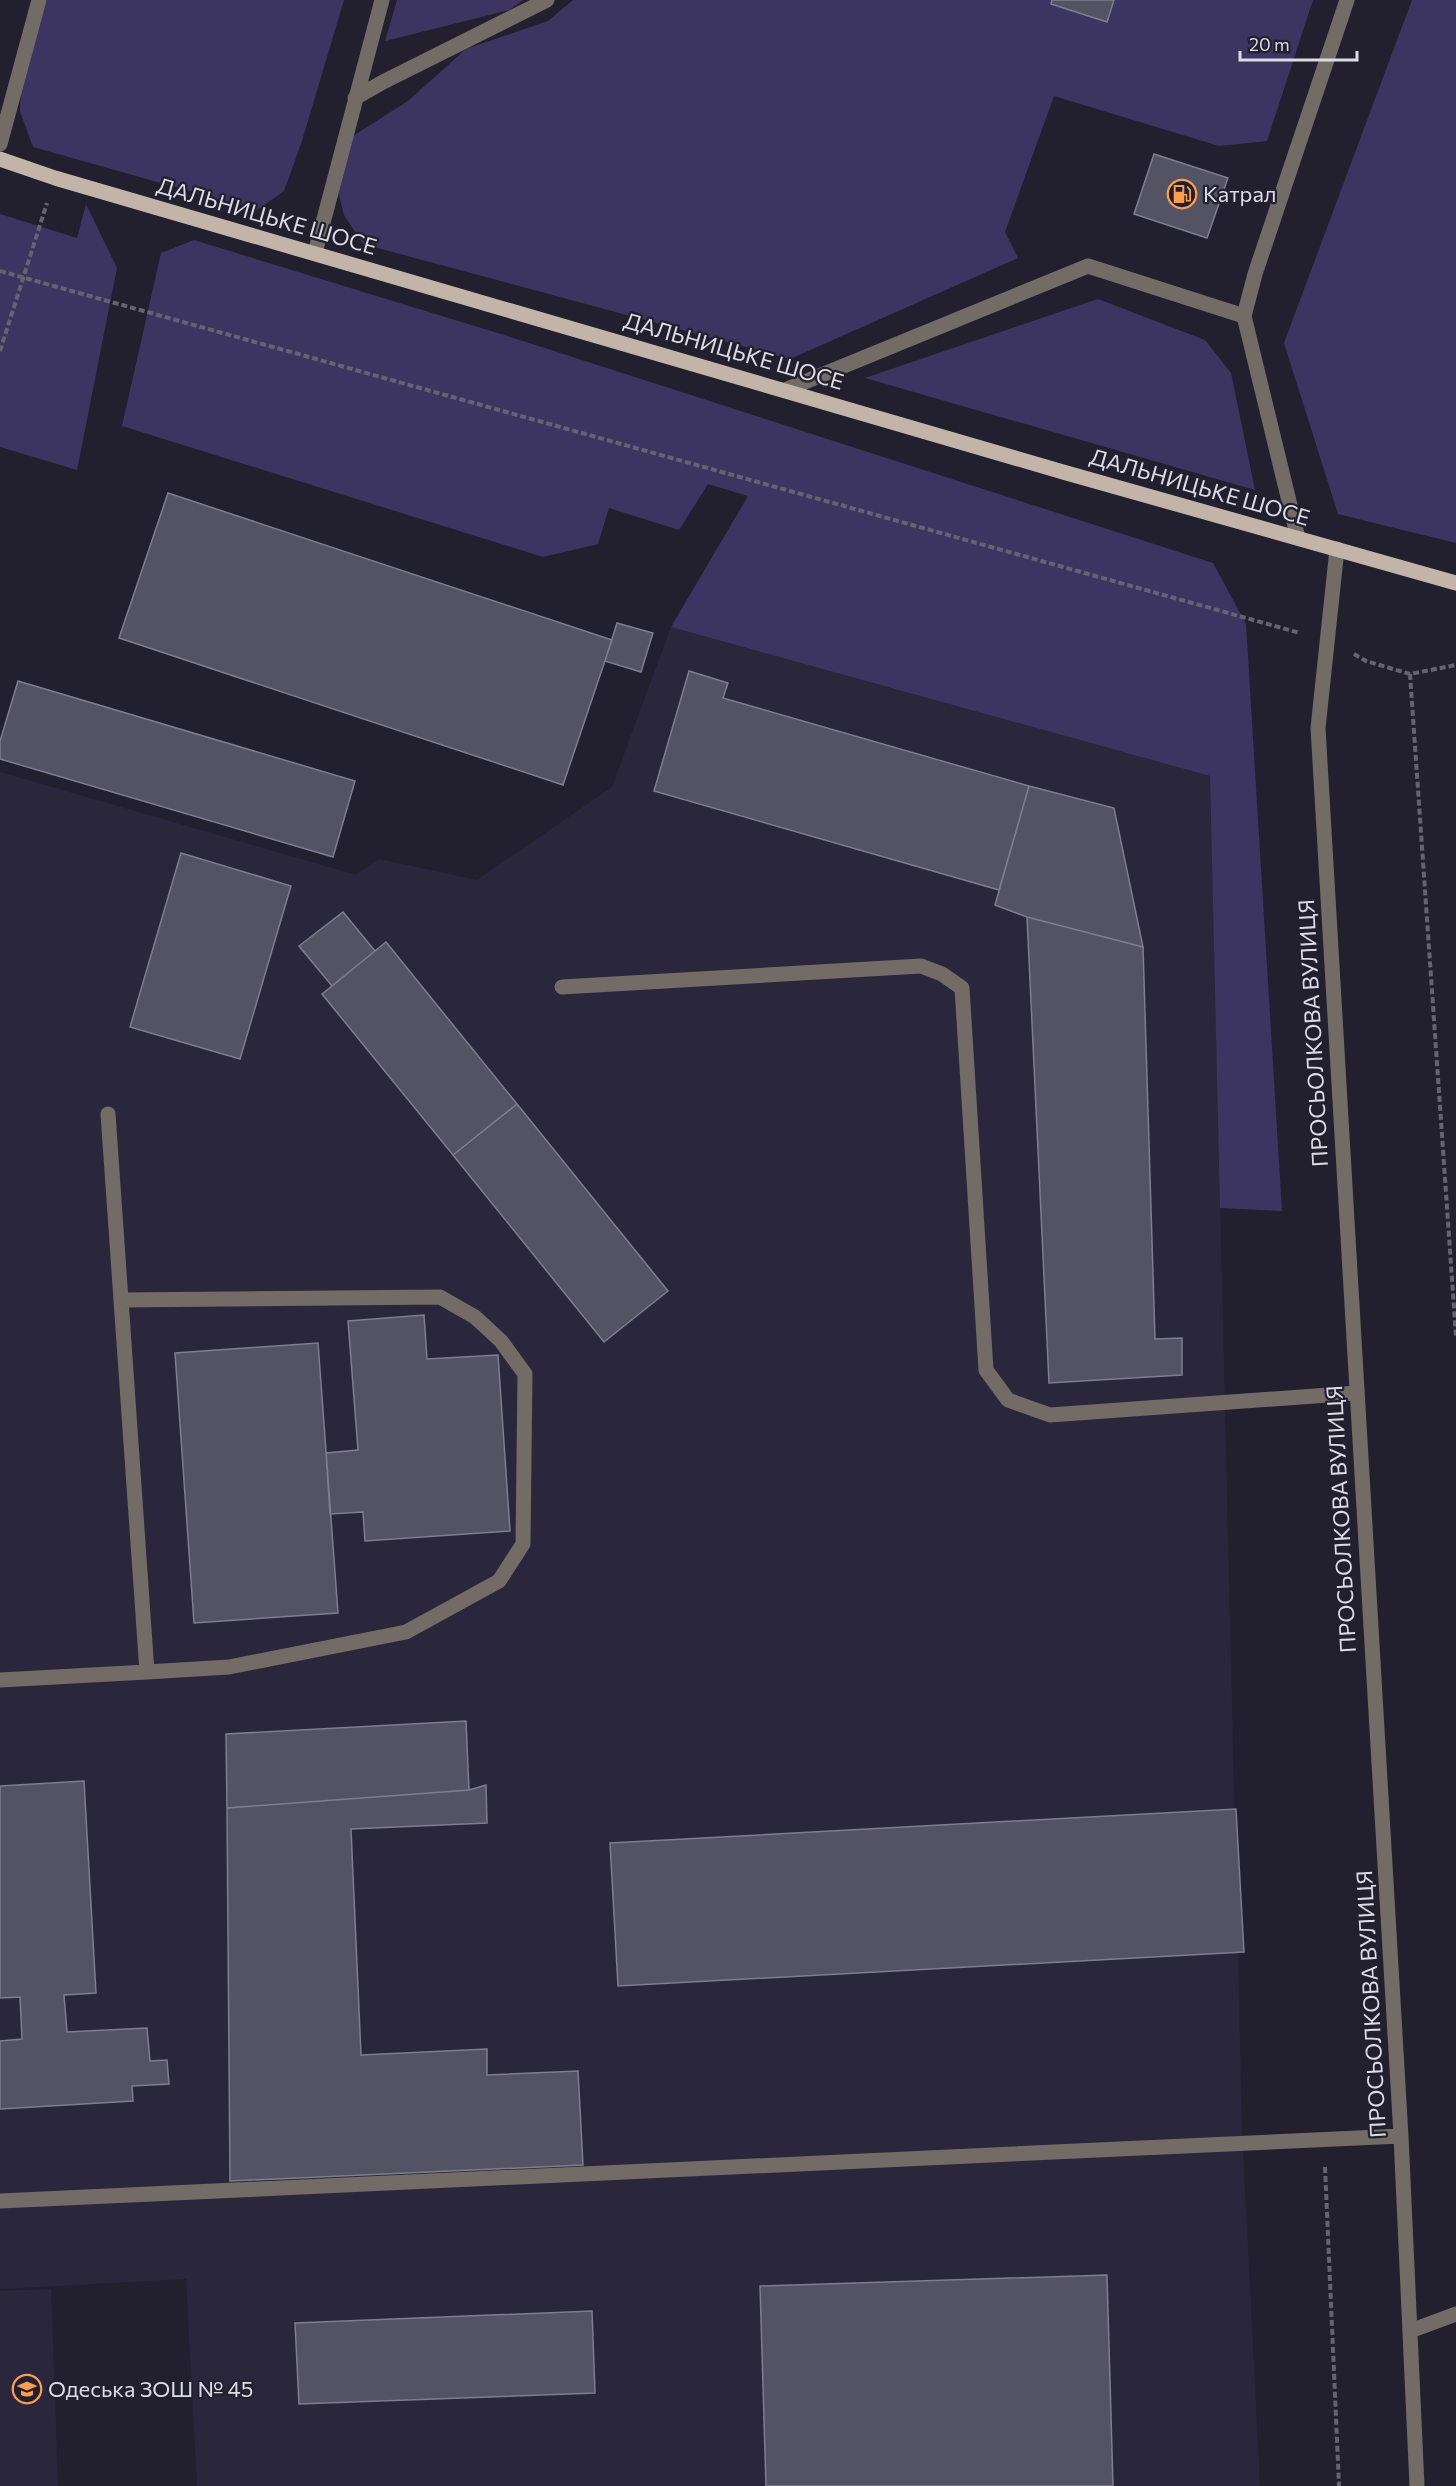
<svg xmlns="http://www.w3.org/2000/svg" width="1456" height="2486" font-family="Commissioner,sans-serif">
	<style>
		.built { fill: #2a273c }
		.green { fill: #3c3562 }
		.building { fill: #545364; stroke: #7f7d8f; stroke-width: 1.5 }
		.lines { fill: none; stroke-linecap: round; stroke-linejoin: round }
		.path { stroke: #656371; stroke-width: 4; stroke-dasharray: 6 3; stroke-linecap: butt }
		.minor { stroke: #726b66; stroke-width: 15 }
		.major { stroke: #c3b4a9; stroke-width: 15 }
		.labels { text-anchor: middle; stroke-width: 4.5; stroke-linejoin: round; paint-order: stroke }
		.poi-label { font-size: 22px; fill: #dddce6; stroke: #22202f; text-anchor: start }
		.street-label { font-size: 22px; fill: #dddce6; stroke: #22202f }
	</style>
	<rect width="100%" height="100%" fill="#22202f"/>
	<path class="built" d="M671,627L1210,776L1242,2132L1260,2486H197L186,2279L0,2289V772L356,875L379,859L477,880L612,787Z
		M51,2289L58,2486H0V2291Z"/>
	<path class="green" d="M47,0H344L301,144L284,191L257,210L33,147L20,111L21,80Z
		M397,0H523L509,10L385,41Z
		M573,0H1313L1267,141L1219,146L1054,96L1005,232L1018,258L790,359L363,244L344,215L333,172L342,143L408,101L466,49L548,21Z
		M1412,0H1456V543L1338,514L1284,343Z
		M86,204L117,268L77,470L0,447V214L77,238Z
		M194,240L504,335L1213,563L1246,624L1282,1211L1220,1208L1210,776L671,627L748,496L708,484L679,530L609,508L598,544L543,557L122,426L161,253Z
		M1098,299L1205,340L1231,373L1255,490L865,378Z"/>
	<path class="building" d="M1052,0H1114L1107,22L1051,4Z
		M1154,154L1228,178L1207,238L1134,214Z
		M168,493L612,640L563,785L119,638Z
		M617,623L653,633L641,672L605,661Z
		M689,671L728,683L723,698L1029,786L999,890L654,791Z
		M18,681L355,781L333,857L0,759V741Z
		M1029,786L1114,808L1143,947L1027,917L995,905Z
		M181,853L291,886L240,1059L130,1027Z
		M343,912L375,951L332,986L299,946Z
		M1027,917L1143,947L1155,1339L1182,1338V1375L1049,1383Z
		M386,942L517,1104L453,1155L322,994Z
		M517,1104L668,1291L604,1342L453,1155Z
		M424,1315L427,1359L498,1355L510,1531L365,1541L363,1512L330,1514L326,1453L358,1450L348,1321Z
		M318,1343L338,1613L194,1623L175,1353Z
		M466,1721L469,1790L227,1808L226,1734Z
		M84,1781L96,1993L64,1995L67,2032L147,2028L150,2061L167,2060L169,2084L132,2086L133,2101L0,2109V2041L22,2039L20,1997L0,1998V1786Z
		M486,1785L487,1823L351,1829L361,2055L487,2049V2075L578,2071L583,2165L230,2181L227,1808L469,1790Z
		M1236,1809L1244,1952L618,1986L610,1843Z
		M1107,2275L1113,2486H766L760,2286Z
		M592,2311L595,2393L299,2404L295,2323Z"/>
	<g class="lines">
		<path class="path" d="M0,271L1300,633
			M0,351L47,203
			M1354,654L1366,661L1410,674L1456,665
			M1410,674L1456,1337
			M1325,2167L1339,2486"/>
		<path class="minor" d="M355,98L383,82L547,0
			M0,144L39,0
			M315,253L382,0
			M785,390L1088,266L1244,316
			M1298,538L1244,316L1255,274L1347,0
			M1337,549L1318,728L1401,2136L1417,2486
			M562,987L921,966L942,974L962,988L986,1370L1008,1400L1050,1415L1356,1393
			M121,1300L440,1297L475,1317L501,1341L525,1374L523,1544L499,1581L406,1632L229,1667L147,1672
			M0,1680L147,1672L108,1114
			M0,2201L1401,2136
			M1410,2331L1456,2314"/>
		<path class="major" d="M0,159L55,178L1063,472L1456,583"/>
	</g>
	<defs>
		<g id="fuel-ring" transform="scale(1.5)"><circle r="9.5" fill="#22202f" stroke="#fb9e52" stroke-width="1.5"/><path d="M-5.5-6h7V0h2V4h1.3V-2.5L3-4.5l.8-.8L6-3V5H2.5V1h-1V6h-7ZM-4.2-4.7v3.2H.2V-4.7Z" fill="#fb9e52"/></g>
		<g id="school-ring" transform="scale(1.5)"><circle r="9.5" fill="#22202f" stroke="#fb9e52" stroke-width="1.5"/><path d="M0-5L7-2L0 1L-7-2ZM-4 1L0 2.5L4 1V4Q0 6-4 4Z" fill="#fb9e52"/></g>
	</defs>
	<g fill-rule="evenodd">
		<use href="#fuel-ring" x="1182" y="194"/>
		<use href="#school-ring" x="27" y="2389"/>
	</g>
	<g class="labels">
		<g class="poi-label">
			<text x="1203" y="202">Катрал</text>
			<text x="48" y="2397">Одеська ЗОШ № 45</text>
		</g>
		<g class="street-label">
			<text transform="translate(267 216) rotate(16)" y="8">ДАЛЬНИЦЬКЕ ШОСЕ</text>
			<text transform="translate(734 351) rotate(16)" y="8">ДАЛЬНИЦЬКЕ ШОСЕ</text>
			<text transform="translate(1200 487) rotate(16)" y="8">ДАЛЬНИЦЬКЕ ШОСЕ</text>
			<text transform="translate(1313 1033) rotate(-93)" y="8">ПРОСЬОЛКОВА ВУЛИЦЯ</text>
			<text transform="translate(1341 1519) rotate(-93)" y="8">ПРОСЬОЛКОВА ВУЛИЦЯ</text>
			<text transform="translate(1371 2004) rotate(-93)" y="8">ПРОСЬОЛКОВА ВУЛИЦЯ</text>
		</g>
	</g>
	<path d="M1240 51v9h117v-9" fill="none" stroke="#dddce6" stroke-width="3"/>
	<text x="1249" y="51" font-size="18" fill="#dddce6" stroke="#22202f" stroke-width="4.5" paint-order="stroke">20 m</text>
</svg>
